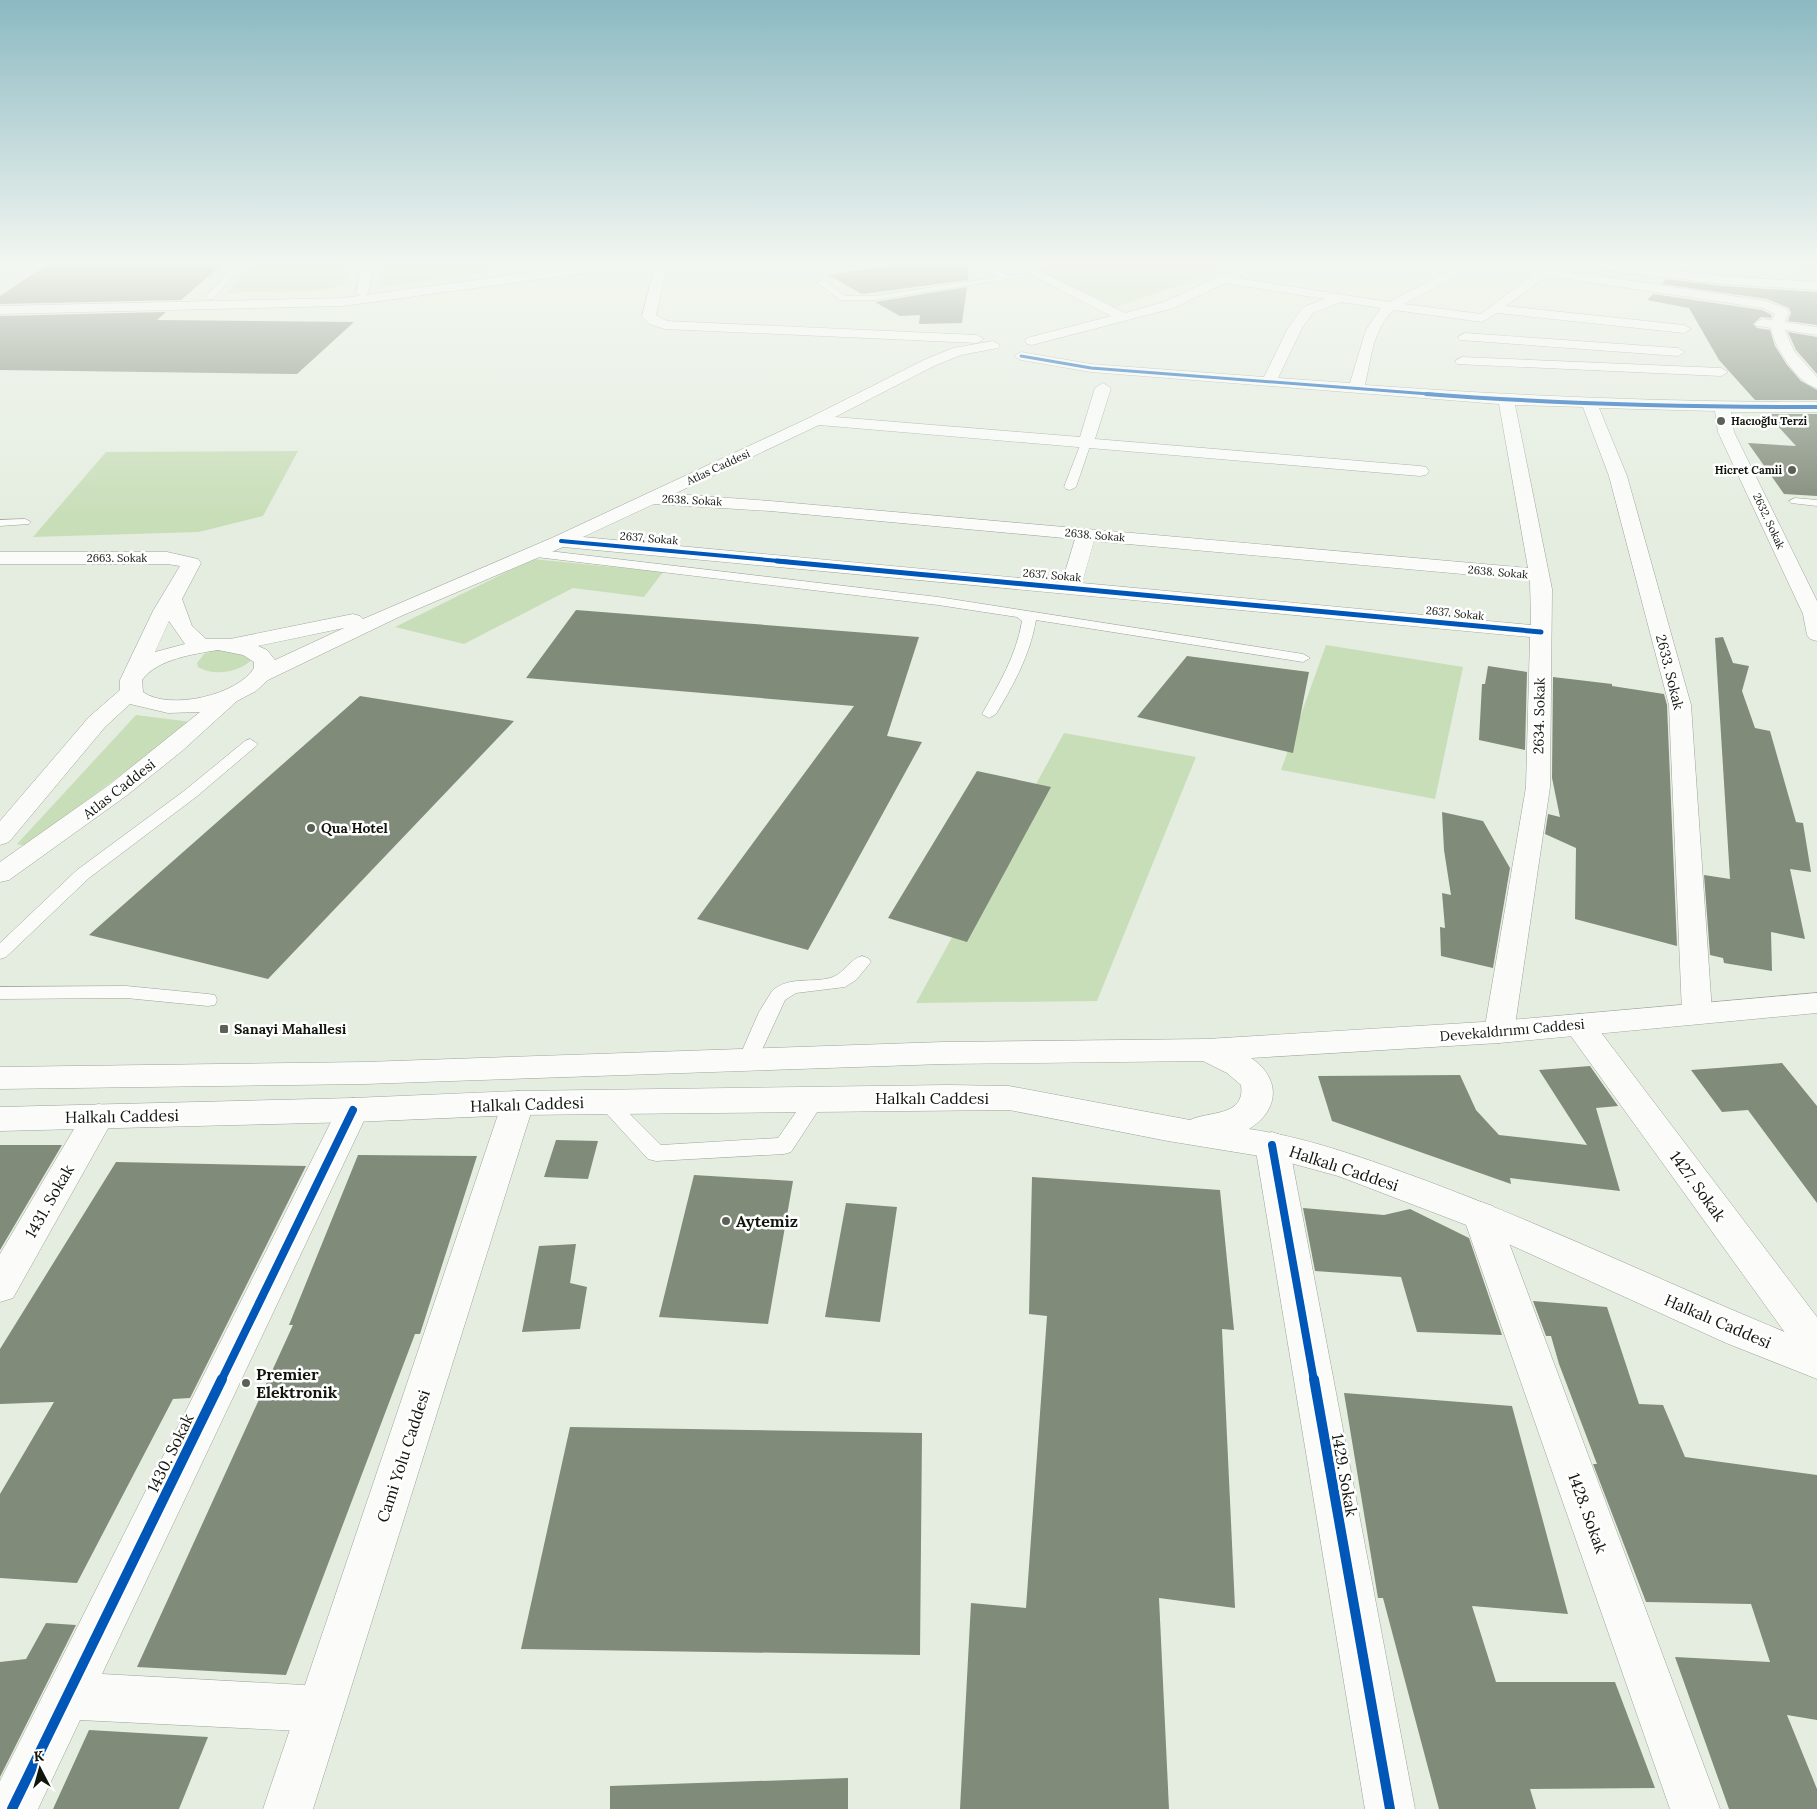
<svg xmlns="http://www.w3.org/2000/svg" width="1817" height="1809" font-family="Lora,serif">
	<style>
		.green { fill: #c8deb8 }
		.building { fill: #818b7a }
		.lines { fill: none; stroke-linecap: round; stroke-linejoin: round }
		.lane-casing { stroke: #9ca398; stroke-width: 1 }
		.street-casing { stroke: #9ca398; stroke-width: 1 }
		.secondary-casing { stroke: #9ca398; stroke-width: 1 }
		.primary-casing { stroke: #9ca398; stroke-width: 1 }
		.lane { fill: #fbfcfa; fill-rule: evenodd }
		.street { fill: #fbfcfa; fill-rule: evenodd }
		.secondary { fill: #fbfcfa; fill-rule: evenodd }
		.primary { fill: #fbfcfa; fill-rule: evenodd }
		.cycleway-far4-casing { stroke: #fff; stroke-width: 4.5 }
		.cycleway-far3-casing { stroke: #fff; stroke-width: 5.5 }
		.cycleway-far2-casing { stroke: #fff; stroke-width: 8 }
		.cycleway-far1-casing { stroke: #fff; stroke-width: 11 }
		.cycleway-casing { stroke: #fff; stroke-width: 13 }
		.cycleway-far4 { stroke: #0057b8; stroke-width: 3 }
		.cycleway-far3 { stroke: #0057b8; stroke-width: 4 }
		.cycleway-far2 { stroke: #0057b8; stroke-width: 5 }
		.cycleway-far1 { stroke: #0057b8; stroke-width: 8 }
		.cycleway { stroke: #0057b8; stroke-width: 10 }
		.poi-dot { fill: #5b6157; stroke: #fff; stroke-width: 2 }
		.labels { text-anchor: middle; stroke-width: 5; stroke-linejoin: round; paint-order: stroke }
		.far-poi-label { font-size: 11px; font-weight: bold; fill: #11160d; stroke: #fff; text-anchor: start }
		.far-street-label { font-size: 11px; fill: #11160d; stroke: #fff }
		.street-label { font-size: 14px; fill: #11160d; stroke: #fff }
		.poi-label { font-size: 14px; font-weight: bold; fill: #11160d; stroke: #fff; text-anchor: start }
		.near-street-label { font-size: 16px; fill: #11160d; stroke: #fff }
		.near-poi-label { font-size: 16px; font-weight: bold; fill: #11160d; stroke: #fff; text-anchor: start }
	</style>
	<rect width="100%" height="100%" fill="#e5ede0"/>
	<path class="green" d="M253,262H349L345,284L326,290L227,293Z
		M384,262H561L379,287Z
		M1022,262H1238L1195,280L1115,307Z
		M1659,262H1817V272L1715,268Z
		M298,451L263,516L199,532L33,537L106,452Z
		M533,559L663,572L644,597L573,588L464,644L395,627Z
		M1326,645L1463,667L1435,799L1281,770Z
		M221,648L254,657C243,672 214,677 198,667L197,663L204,654Z
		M136,715L192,722L25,846L17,844Z
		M1064,733L1196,757L1097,1001L916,1003Z"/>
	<path class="building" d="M51,262H225L181,300L0,304V296Z
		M913,262H969L968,280L862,294L828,275Z
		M1666,279L1723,286L1817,292V325L1788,321L1791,313L1789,308L1767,299L1662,284Z
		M967,287L962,323L919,324L920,315L900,316L875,302Z
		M1653,294L1762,310L1772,315L1771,318L1761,317L1753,324L1757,328L1770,330L1775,346L1787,365L1801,381L1817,390V400H1755L1719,360L1689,308L1647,300Z
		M166,312L157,320L354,322L297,374L0,370V316Z
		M1788,332L1817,337V374L1796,350Z
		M1767,414H1817V496L1784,494L1748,443L1796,446Z
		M576,610L919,637L887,736L922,742L808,950L697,919L854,706L526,678Z
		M1723,637L1733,663L1749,666L1742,691L1755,728L1770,731L1796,822L1803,823L1811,872L1790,869L1805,939L1771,932L1772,971L1724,963L1723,958L1710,955L1704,875L1730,879L1715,638Z
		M1187,656L1309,672L1293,753L1137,717Z
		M1488,666L1527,672L1525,750L1479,740L1482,684H1485Z
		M1553,677L1612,684V686L1664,694L1667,705L1677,946L1575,919L1576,848L1545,834L1548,814L1560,817L1552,778Z
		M360,696L514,721L268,979L89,935Z
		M977,771L1051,787L967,942L888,918Z
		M1442,812L1483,821L1510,868L1493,968L1441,956L1440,927L1445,928L1442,893L1451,895L1444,850Z
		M1782,1063L1817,1106V1203L1748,1110L1722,1112L1691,1070Z
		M1590,1066L1618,1106L1596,1108L1620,1191L1510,1178L1511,1184L1332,1121L1318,1076L1460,1075L1476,1110L1499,1135L1587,1145L1539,1070Z
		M556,1140L598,1141L588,1179L544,1177Z
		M0,1145H62L0,1250Z
		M358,1155L477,1156L420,1334H415L286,1675L137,1667L293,1325H289Z
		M116,1162L306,1166L190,1398L173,1399L77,1583L0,1578V1494L54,1402L0,1404V1349Z
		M694,1175L793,1181L768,1324L659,1317Z
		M1032,1177L1220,1190L1234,1330L1222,1329L1235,1608L1159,1598L1169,1809H960L971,1603L1026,1608L1047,1316L1029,1314Z
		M846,1203L897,1207L880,1322L825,1317Z
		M1303,1208L1384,1215L1410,1209L1469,1238L1502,1335L1417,1332L1401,1277L1315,1271Z
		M576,1244L570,1283L587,1287L580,1329L522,1332L539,1246Z
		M1533,1301L1607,1307L1639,1404L1663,1405L1685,1457L1817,1475V1720L1787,1715L1817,1789V1809H1729L1675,1657L1770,1662L1751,1604L1646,1602L1593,1464H1597L1559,1364L1551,1336H1546Z
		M1344,1393L1512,1406L1568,1614L1472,1606L1496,1682H1615L1655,1788L1530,1789L1536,1809H1439L1383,1598H1378Z
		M570,1427L922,1433L920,1655L521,1649Z
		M46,1623L76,1625L0,1777V1662L26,1659Z
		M89,1730L208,1737L179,1809H53Z
		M848,1778V1809H610V1786Z"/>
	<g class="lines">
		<g class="lane-casing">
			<path id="lane" d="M238,262H246L213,299H207V295Z
				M971,262H982L1009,276L1036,272L1040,274L875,300H840L817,282L824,280L845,296H875L999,277Z
				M28,265V269H25L0,270V266Z
				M1086,440L1091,443L1076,487L1070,490L1066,489L1064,487L1081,443Z
				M1795,498L1817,500V506L1791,503L1789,501Z
				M25,519L31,522L29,524L0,526V520Z
				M532,549L938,597L1303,654L1310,658L1303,662L1036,620C1030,655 1014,684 996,714L989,718L982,714C999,684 1016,656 1022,621L1017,617L938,605L528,556L526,553Z
				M250,739L258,744L255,747L196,797L89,878L6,957L0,959V943L77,870L184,791L245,741Z
				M862,956L868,958L871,962L856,980L845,987L796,993L785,1000L755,1065L748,1067L741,1065L738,1060L759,1012L772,991C790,975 813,984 833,977C845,972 850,959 862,956Z
				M126,986L208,994L215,995L217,1000L215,1005L208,1006L126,998L0,999V987Z
				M815,1092L822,1095L825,1100L791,1152L784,1154L656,1161L648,1159L596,1102L599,1097L606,1094L613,1097L661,1145L778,1138L808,1095Z"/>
		</g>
		<g class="street-casing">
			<path id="street" d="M362,262H374L368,293L362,297L356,293Z
				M656,262H668L656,315L667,321L977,335L984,339L977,343L665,329L649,324L642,316Z
				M1006,262H1022L1125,313L1164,302L1250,262H1266L1237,278L1389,302L1465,262H1505L1766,301L1787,309L1789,312L1785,322L1817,327V335L1785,330L1794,351L1817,377V388C1798,384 1774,347 1771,328L1757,326L1755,323L1762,319L1772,320L1775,314L1763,308L1547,276L1506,306L1684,325L1691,329L1684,333L1497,313L1482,322L1394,310C1373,328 1371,359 1365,385C1515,396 1666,402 1817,402V412H1731L1734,432L1817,601V641L1810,639L1807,635L1803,614L1718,432L1715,411L1599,408L1627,476L1691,705L1712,1012L1708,1019L1697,1022L1686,1019L1682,1012L1669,705L1609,476L1583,407L1515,405L1552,589L1550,787L1514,1032L1510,1040L1499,1043L1488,1040L1484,1032L1526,787L1530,637L563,547L401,616L268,680L256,691L237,701L182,751L126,796L9,880L0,882V862L109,785L200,712L168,713L130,704L105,727L9,842L0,845V821L89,717L120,690V680L153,611L180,566L167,564H0V552H167L198,559L201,563L182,599L192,626L206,639H230L353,614L360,616L363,619L554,537L811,417L924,360L953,348L993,341L1000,345L998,348L961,355L934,366L835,417L1080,437L1095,388L1103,383L1111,388L1095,439L1420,466L1426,467L1429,471L1426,475L1420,476L819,425L674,494L770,501L1528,568L1499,404L1091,372L1021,360L1014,356L1021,352L1091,364L1264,377L1288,328L1303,307L1325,299L1225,283L1174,308L1032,345L1027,344L1025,341L1027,338L1111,316ZM1477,265L1534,274L1481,314L1404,304ZM1341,302L1381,308L1366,330L1350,383L1278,378L1302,328L1313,313ZM654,504L770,511L1075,539L1062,582L583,537ZM1094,541L1530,580L1531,625L1082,583ZM169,621L185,644L155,652ZM344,628L275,660L267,650L258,646ZM218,650L243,655L254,662V668C238,695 169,711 143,692L142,680C157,659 194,654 218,650Z
				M1465,333L1678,348L1685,352L1678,356L1460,340L1458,337Z
				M1462,357L1721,368L1728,372L1721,376L1457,364L1455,361Z
				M1579,1014L1590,1018L1817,1317V1364L1804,1359L1568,1032L1564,1025L1568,1018Z
				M353,1098L364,1101L369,1110L102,1674L321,1686L338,1692L344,1709L338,1726L321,1732L80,1720L38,1809H0V1781L337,1110L342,1101Z
				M99,1104L111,1107L115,1116L13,1298L0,1302V1254L87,1107Z
				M1272,1132L1284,1136L1289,1145L1415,1809H1365L1255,1145L1260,1136Z
				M1481,1202L1493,1206L1499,1216L1720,1809H1670L1463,1216L1469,1206Z"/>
		</g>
		<g class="secondary-casing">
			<path id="secondary" d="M608,262H643L637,266L343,306L0,314V306L343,298Z
				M1561,262H1601L1723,276L1817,282V290L1723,284L1567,266Z
				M518,1091L529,1095L534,1103L313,1809H263L502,1103L507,1095Z"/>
		</g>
		<g class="primary-casing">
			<path id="primary" d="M1817,993V1013L1499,1043L1251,1058C1281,1078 1280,1110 1249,1129C1311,1138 1369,1160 1427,1181C1559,1230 1686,1293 1817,1345V1379L1726,1343L1469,1226L1338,1176L1272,1158L1168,1141L1009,1110L518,1115L353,1122L0,1131V1107L353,1098L518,1091L948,1085L1009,1086L1190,1120C1208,1111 1246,1117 1241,1085L1227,1073L1203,1061L943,1064L365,1084L0,1089V1067L365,1062L943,1042L1207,1039L1499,1021Z"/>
		</g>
		<use href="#lane" class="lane"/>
		<use href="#street" class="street"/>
		<use href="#secondary" class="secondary"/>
		<use href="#primary" class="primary"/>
		<g class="cycleway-far4-casing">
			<path id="cycleway-far4" d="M1021,356L1091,368L1442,395"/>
		</g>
		<g class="cycleway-far3-casing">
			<path id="cycleway-far3" d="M1426,394C1556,404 1686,407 1817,407
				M561,541L790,562"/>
		</g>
		<g class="cycleway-far2-casing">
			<path id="cycleway-far2" d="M777,561L1541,632"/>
		</g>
		<g class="cycleway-far1-casing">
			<path id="cycleway-far1" d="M1272,1145L1314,1381
				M221,1381L353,1110"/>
		</g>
		<g class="cycleway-casing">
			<path id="cycleway" d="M1314,1379L1390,1809
				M12,1809L222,1379"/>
		</g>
		<use href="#cycleway-far4" class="cycleway-far4"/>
		<use href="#cycleway-far3" class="cycleway-far3"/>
		<use href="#cycleway-far2" class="cycleway-far2"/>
		<use href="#cycleway-far1" class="cycleway-far1"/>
		<use href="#cycleway" class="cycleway"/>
	</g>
	<linearGradient id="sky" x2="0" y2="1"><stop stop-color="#8bb9c2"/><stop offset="0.51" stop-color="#f3f7f1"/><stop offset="1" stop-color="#f3f7f1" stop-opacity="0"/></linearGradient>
	<rect width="1817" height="516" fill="url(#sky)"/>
	<g class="poi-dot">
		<circle cx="1721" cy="421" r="5"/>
		<circle cx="1792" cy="470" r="5"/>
		<circle cx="311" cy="828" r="5"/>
		<rect x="219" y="1024" width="10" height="10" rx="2.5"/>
		<circle cx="726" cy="1221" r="5"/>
		<circle cx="246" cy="1383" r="5"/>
	</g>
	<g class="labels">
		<g class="far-poi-label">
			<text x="1731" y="425">Hacıoğlu Terzi</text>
			<text x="1782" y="474" text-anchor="end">Hicret Camii</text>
		</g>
		<g class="far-street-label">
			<text transform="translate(718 467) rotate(-25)" y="4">Atlas Caddesi</text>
			<text transform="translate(692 500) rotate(3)" y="4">2638. Sokak</text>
			<text transform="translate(1769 521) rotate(65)" y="4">2632. Sokak</text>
			<text transform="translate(1095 535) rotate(5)" y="4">2638. Sokak</text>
			<text transform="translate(649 538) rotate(5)" y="4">2637. Sokak</text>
			<text x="117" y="562">2663. Sokak</text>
			<text transform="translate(1498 572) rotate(5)" y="4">2638. Sokak</text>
			<text transform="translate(1052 575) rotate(5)" y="4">2637. Sokak</text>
			<text transform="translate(1455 613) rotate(6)" y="4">2637. Sokak</text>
		</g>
		<g class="street-label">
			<text transform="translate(1670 672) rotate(76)" y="5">2633. Sokak</text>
			<text transform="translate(1539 716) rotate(-89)" y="5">2634. Sokak</text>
			<text transform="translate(119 789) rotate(-38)" y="5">Atlas Caddesi</text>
			<text transform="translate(1512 1030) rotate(-5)" y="5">Devekaldırımı Caddesi</text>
		</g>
		<g class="poi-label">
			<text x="321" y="833">Qua Hotel</text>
			<text x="234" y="1034">Sanayi Mahallesi</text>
		</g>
		<g class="near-street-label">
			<text x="932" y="1104">Halkalı Caddesi</text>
			<text transform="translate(527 1104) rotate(-2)" y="6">Halkalı Caddesi</text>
			<text transform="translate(122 1116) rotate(-1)" y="6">Halkalı Caddesi</text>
			<text transform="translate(1344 1168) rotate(18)" y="6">Halkalı Caddesi</text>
			<text transform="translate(1698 1186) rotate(54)" y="6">1427. Sokak</text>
			<text transform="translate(49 1201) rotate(-60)" y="6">1431. Sokak</text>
			<text transform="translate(1718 1321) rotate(23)" y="6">Halkalı Caddesi</text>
			<text transform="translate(170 1453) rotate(-64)" y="6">1430. Sokak</text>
			<text transform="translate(403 1456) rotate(-72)" y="6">Cami Yolu Caddesi</text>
			<text transform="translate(1345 1475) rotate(80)" y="6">1429. Sokak</text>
			<text transform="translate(1588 1513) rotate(70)" y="6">1428. Sokak</text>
		</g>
		<g class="near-poi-label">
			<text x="736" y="1227">Aytemiz</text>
			<text x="256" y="1380">Premier<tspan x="256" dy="18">Elektronik</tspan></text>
		</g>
	</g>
	<g transform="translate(40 1769) rotate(354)" stroke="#ffffff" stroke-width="4" paint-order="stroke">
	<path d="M0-4L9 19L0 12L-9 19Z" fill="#11160d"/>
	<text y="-8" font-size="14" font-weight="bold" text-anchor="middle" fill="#11160d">K</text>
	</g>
</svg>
